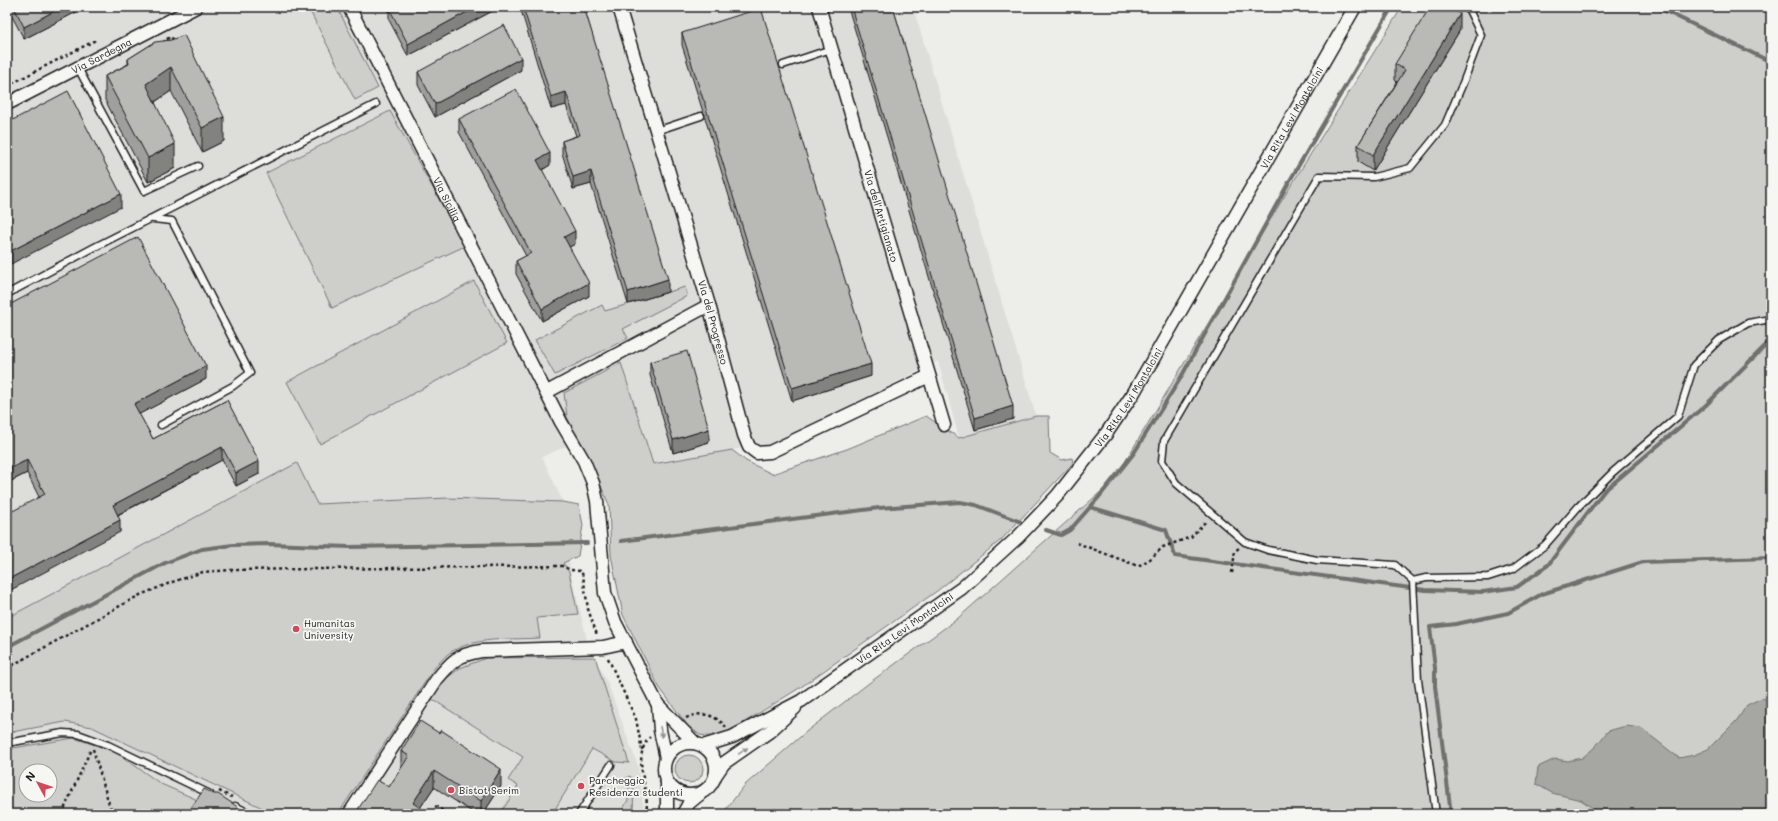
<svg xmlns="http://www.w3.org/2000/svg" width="1778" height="821" font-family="Mali,sans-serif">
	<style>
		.built { fill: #ddddda; fill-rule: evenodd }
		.green { fill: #cececb; stroke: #757574; fill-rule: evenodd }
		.water { fill: #a6a6a3; stroke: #6f6f6d }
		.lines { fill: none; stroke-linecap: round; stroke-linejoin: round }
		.stream { stroke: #6f6f6d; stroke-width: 4 }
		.service-casing { stroke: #1c1c1c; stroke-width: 9 }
		.minor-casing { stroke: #1c1c1c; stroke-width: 15 }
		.path { stroke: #1c1c1c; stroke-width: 2.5; stroke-dasharray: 3 3; stroke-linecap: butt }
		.service { stroke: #f6f6f2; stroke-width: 6 }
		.minor { stroke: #f6f6f2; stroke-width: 12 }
		.wall { fill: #9f9f9d; stroke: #1c1c1c }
		.shaded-wall { fill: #82827f; stroke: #1c1c1c }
		.building { fill: #b9b9b6; stroke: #1c1c1c }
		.oneway { fill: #949492 }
		.poi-dot { fill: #d1495b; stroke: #f6f6f2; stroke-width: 1.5 }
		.labels { text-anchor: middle; stroke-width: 3.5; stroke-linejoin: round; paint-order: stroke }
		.street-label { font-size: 10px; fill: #1c1c1c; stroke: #f6f6f2 }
		.poi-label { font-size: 10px; fill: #1c1c1c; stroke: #f6f6f2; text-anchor: start }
	</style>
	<rect width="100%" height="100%" fill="#edede9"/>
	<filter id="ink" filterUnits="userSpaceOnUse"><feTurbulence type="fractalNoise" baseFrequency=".025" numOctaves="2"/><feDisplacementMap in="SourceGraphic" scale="8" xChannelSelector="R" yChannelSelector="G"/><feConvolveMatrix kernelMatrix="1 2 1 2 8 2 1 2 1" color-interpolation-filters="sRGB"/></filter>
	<g filter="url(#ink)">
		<path class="built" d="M7,7H913L1036,416L959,438L938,361L769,447H749L653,464L621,363L567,417L580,440L542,457L563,502L570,570L587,640L608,684L638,766L644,810V814H7ZM26,771H50V795H26Z"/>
		<path class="green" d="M308,7H337L378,88L355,100Z
			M1402,7H1771V814H722L745,785L807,731L869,683L957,619L1114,480L1287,192Z
			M390,111L465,246L332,308L266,173Z
			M474,281L507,343L320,444L287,382Z
			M685,287L687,296L623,329L628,338L555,375L535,340L602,305L605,311Z
			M621,363L653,464L732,450L746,461L772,474L847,449L926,416L959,438L1036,416H1049L1050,453L1062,460L1072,458L1073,463L1001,540L937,591L801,687L727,733L715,737L700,735L688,726L659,687L623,615L611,555L609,505L593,467L567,417L564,393Z
			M297,463L317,504L448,498L563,502L579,505L583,525L578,556L563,563L569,572L578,614L537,618L540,638C511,640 473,636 448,654C443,658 438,664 433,670L338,814H275L92,727L65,722L7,733V618Z
			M595,657L629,763L616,762L592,749L552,814H500L518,786L508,780L523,757L432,699L443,681L460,668L486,658Z
			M74,738L114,751L161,784L230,814H7V749ZM26,771H50V795H26Z
			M675 769a14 14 0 1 1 28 0a14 14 0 1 1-28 0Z
			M629,776L634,779L633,814H620L628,800L629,788L622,782Z"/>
		<path class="water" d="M1762,698L1771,701V814H1601L1581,800L1552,793L1536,784L1538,767L1555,759L1568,761L1582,758L1595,747L1608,731L1626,726L1641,728L1679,758L1694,755L1708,749L1737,720L1747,705Z"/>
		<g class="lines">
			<path class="stream" d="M1657,7L1771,62
				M1090,507L1166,530L1175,556L1425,590L1483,592L1517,587L1548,565L1604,491L1706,405L1771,340
				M1046,530L1061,535L1070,530L1099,497L1134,453L1180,379L1289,182L1392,7
				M621,541L879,508L960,502L976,505L1021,522
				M7,647L165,563L202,549L233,545L269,544L349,547L587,543
				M1451,814L1435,686V668L1430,627L1456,624L1508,613L1542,594L1643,562L1771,558"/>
			<g class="service-casing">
				<path id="service" d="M783,65L831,49
					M78,68L144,191L198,166
					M656,131L701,116
					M153,219L172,221L250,373L233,386L161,425
					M7,294L93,248L376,104
					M1413,581L1426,578L1488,577L1513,569L1545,545L1579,506L1613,472L1678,416L1694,365L1719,340L1748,323L1771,319
					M7,743L63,733L78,734L108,745L210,794
					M235,806L251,814
					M579,814L611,765
					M1436,814L1418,680L1413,581L1395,565L1317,560L1268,550L1245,542L1176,483L1162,461L1164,441L1319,176L1374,177L1410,168L1445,125L1463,83L1481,35L1469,10L1464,7"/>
			</g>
			<g class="minor-casing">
				<g id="minor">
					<path id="s1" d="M349,7L561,422L584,461L593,483L597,501L605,593L615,622L658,705L695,743"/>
					<path id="s2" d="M619,7L709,305L744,435L749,447L757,453L770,452L929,376"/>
					<path id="s3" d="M819,7L944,425"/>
					<path id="s4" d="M7,104L196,7"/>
					<path d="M547,392L709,305"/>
					<path d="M658,705L660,730L666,758"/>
					<circle cx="690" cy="769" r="26"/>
					<path id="s5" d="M703,746L732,737L801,701L962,588L1018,537L1057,496L1106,434L1133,394L1355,7"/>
					<path d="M715,776L724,763L770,731L795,708"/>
					<path d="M349,814L437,679C452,661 457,655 481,651L603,647L626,642"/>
					<path d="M667,814V783"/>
					<path d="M683,814L689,803L700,794"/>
				</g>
			</g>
			<path class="path" d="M165,43L164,40L172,37L173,42
				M7,86L94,41L96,44
				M1077,543L1138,566L1150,559L1163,547L1191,537L1207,520
				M1232,573L1235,551L1239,548
				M608,658L636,719L642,750
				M7,668L140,595L175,581L203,572L230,570L563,566L570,570L581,571L583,576L588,609L597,635
				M686,718C702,711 714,714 726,727
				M93,749L112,814
				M219,791L232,797
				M435,806L448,814
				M260,811L267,814
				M62,814L91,749
				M646,814C651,789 630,758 650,737"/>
			<use href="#service" class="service"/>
			<use href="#minor" class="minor"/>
		</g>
		<path class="wall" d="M7,7H86L24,39Z
			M390,7H500L408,56L389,20V8Z
			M520,7H584L668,292L628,304L591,184L573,189L562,153V141L576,136L566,105L551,109Z
			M848,7H893L1013,419L975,430Z
			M1460,30L1373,171L1358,162V145L1397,82L1395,80V64Z
			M682,33L871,376L792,401L705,118V114L703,112L682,45Z
			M155,42L224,141L202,152L171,91L155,102L175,168L148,182L105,100V76L128,64V59Z
			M521,70L435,117L418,85V72Z
			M459,119L550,165L542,170L575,244L569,247L589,296L542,321L516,274V261L526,256L459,132Z
			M7,306L206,379L139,414L153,439L227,400L259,474L236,486L222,460L118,515L120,532L39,497L27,473L7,483Z
			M650,362L709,442L673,453L650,375Z
			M401,751L501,786L483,814H475L434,787L420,808L389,787L402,768H401Z"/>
		<path class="shaded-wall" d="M62,7H86L24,39V27Z
			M476,7H500L408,56V44Z
			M1460,14V30L1373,171V155Z
			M521,58V70L435,117V104Z
			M171,67V91L146,108V84Z
			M566,92V105L551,109V97Z
			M224,117V141L202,152V128Z
			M175,144V168L148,182V158Z
			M550,153V165L537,173V160Z
			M591,171V184L573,189V177Z
			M121,194V207L7,266V253Z
			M575,231V244L564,250V237Z
			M668,279V292L628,304V292Z
			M589,283V296L542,321V309Z
			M871,364V376L792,401V388Z
			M206,366V379L134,417V404Z
			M1013,406V419L975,430V418Z
			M709,429V442L673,453V440Z
			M222,447V460L113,517V505Z
			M27,460V473L7,483V470Z
			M259,461V474L236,486V473Z
			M120,520V532L7,592V580Z
			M501,769V786L483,814H481V801Z
			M434,771V787L416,814L413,803Z
			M241,809V814H238Z"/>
		<path class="building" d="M14,7H62L24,27Z
			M390,7H476L408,44L389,8Z
			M523,7H584L668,279L628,292L591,171L573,177L562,141L580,135L566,92L551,97Z
			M851,7H893L1013,406L975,418Z
			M1430,7H1449L1460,14L1373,155L1358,145L1405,70L1395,64Z
			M761,8L871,364L792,388L705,105V102L703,99L682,33Z
			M504,25L521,58L435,104L418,72Z
			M184,35L224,117L202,128L171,67L146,84L175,144L148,158L105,76L129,64L128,59L155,42L171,40Z
			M516,89L550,153L537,160L575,231L564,237L589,283L542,309L516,261L531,253L459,119Z
			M68,91L121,194L7,253V123Z
			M138,237L206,366L134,404L153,439L227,400L259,461L236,473L222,447L113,505L120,520L7,580V514L45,494L27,460L7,470V306Z
			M687,351L709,429L673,440L650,362Z
			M420,721L439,733L441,730L501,769L481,801L434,771L413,803L429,814H355L377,780L389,787L409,756L401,751Z
			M204,789L214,794H218L241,809L238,814H187Z"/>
		<defs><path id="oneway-solid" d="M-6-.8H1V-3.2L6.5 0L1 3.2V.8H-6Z"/></defs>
		<g class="oneway">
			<use href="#oneway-solid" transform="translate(661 732) rotate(80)"/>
			<use href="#oneway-solid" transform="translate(743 751) rotate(-34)"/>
		</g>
	</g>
	<g class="poi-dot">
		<circle cx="296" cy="629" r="4"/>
		<circle cx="581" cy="786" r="4"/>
		<circle cx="451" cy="790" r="4"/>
	</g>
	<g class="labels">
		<g class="street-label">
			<text dy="4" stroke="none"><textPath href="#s4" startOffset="106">Via Sardegna</textPath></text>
			<text dy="4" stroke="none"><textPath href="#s5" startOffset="883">Via Rita Levi Montalcini</textPath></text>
			<text dy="4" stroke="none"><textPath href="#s1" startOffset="216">Via Sicilia</textPath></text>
			<text dy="4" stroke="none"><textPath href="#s3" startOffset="218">Via dell'Artigianato</textPath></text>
			<text dy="4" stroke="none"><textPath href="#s2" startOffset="329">Via del Progresso</textPath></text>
			<text dy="4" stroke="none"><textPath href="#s5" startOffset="559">Via Rita Levi Montalcini</textPath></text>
			<text dy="4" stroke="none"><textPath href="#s5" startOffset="235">Via Rita Levi Montalcini</textPath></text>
		</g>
		<g class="poi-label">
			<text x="304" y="627">Humanitas<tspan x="304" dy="12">University</tspan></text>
			<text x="589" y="784">Parcheggio<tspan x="589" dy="12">Residenza studenti</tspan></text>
			<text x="459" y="794">Bistot Serim</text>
		</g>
	</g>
	<rect width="1778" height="821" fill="none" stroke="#f6f6f2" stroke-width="24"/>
	<rect x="12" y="12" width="1754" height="797" fill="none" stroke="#1c1c1c" stroke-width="1.5" filter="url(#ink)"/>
	<g transform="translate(38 783) rotate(310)"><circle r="19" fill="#f6f6f2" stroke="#9f9f9c"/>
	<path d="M0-3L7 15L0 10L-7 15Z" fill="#d1495b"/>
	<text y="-6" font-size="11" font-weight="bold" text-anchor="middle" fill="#1c1c1c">N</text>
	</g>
</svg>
